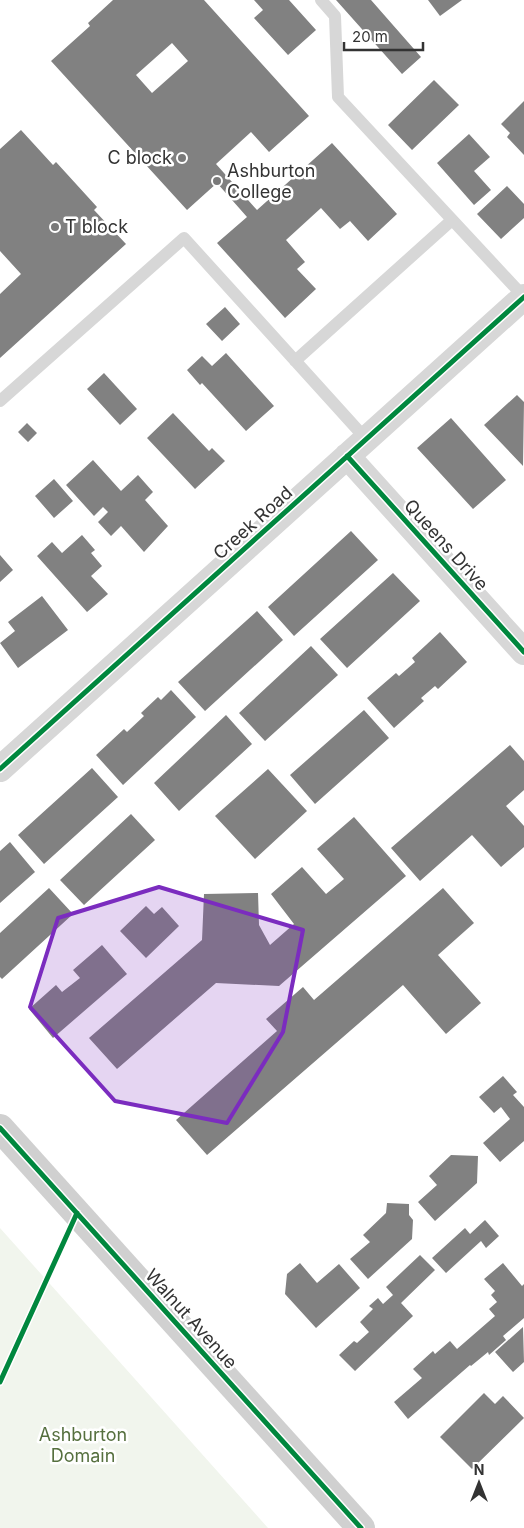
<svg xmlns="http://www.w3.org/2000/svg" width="524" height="1528" font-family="Inter,sans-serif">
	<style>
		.green { fill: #f1f5ed }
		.building { fill: #818181; fill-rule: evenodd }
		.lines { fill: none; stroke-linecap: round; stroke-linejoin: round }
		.service { stroke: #d7d7d7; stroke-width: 12 }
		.minor { stroke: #d7d7d7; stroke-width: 26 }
		.secondary { stroke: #d0d0d0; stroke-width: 28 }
		.cycleway-casing { stroke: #fff; stroke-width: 8 }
		.cycleway { stroke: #00873e; stroke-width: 5 }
		.marked { fill: #7b2cbf; fill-opacity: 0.2; stroke: #7b2cbf; stroke-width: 4; stroke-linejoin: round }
		.poi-dot { fill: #7a7a7a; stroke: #fff; stroke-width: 2 }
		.labels { text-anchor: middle; stroke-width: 5; stroke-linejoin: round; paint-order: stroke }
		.poi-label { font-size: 18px; fill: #333; stroke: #fff; text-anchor: start }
		.street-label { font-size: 18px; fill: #333; stroke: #fff }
		.park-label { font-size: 18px; fill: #56703f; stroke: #fff }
	</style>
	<rect width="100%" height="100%" fill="#fff"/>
	<path class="green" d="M0,1228L268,1528H0Z"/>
	<path class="building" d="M113,0H204L309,116L269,152L251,132L216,164L257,210L332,143L397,214L368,241L350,221L340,229L321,208L286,240L305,262L297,269L316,289L285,318L217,243L247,217L217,183L187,210L51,61L90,26L88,23ZM172,43L188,61L152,93L136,75Z
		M254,0H289L316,30L288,55L254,18L263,10Z
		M336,0H371L421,57L402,74Z
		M428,0H462L440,16Z
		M434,80L459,105L412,150L388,125Z
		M524,101V155L507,137L510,133L501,124Z
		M21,130L53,165L56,162L97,207L94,210L126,244L0,358V294L21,274L0,251V149Z
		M469,134L490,157L474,171L491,190L474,205L437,163Z
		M507,186L524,204V218L501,239L477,214Z
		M225,307L240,324L222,341L206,324Z
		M226,353L274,406L246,431L202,383L200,385L187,370L202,356L212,366Z
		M104,373L137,409L120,425L87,389Z
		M517,395L524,402L523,466L484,425Z
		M173,413L209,451L212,448L225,461L195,489L147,438Z
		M451,418L506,480L473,509L417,448Z
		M27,423L37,433L28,442L18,432Z
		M93,460L121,491L138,475L153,492L145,500L168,526L144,552L121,526L111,536L98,522L108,512L103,507L94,516L66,485Z
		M54,479L73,501L54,518L35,496Z
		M351,531L378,560L294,636L268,607Z
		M82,535L95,550L91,553L102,566L91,576L108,594L87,612L37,556L52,542L62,553Z
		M0,555L13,570L0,582Z
		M393,573L420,601L347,668L320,639Z
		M42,596L68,630L18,668L0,643L15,631L8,622Z
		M257,611L283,640L205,711L178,682Z
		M440,632L467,662L438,689L435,686L421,698L424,701L394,728L367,698L396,673L399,676L415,662L412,658Z
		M311,646L338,675L265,741L239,713Z
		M171,690L196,717L123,785L96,755L124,729L127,732L144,716L141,713L158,697L161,700Z
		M364,710L389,738L315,804L290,775Z
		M226,715L252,744L179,811L154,783Z
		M510,745L524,761V790L506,806L524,826V847L501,867L472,835L420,881L391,848Z
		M92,768L118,797L44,864L18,835Z
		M268,769L307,811L255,859L215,816Z
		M131,814L155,840L84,905L60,880Z
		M354,817L406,876L279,986L216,983L117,1069L89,1038L202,940L204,894L258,893L259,925L270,945L294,924L271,894L302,867L326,894L344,879L317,849Z
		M10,842L35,872L0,903V851Z
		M49,888L73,914L2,979L0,977V933Z
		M443,888L474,923L438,955L481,1003L446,1034L403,985L207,1155L176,1120L277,1031L266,1019L303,987L314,1000Z
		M146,906L154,914L162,907L179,926L146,958L120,931Z
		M102,945L127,974L53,1038L29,1009L56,985L62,992L80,978L73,970Z
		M503,1076L517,1092L513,1095L524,1107V1141L500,1162L483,1143L510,1119L501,1107L494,1113L479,1097Z
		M451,1155L478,1156L477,1183L435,1221L418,1202L437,1185L429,1176Z
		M387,1203L409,1204V1215L413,1220L412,1239L368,1279L350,1259L370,1242L363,1235L386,1213Z
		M485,1220L499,1236L486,1248L481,1241L446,1273L432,1258L465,1228L470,1234Z
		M420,1255L435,1270L401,1303L413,1316L355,1371L339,1355L354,1341L357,1343L369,1332L360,1322L373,1309L369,1306L378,1298L383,1304L393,1295L386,1287Z
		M300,1263L317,1283L339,1264L360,1288L316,1328L285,1294L287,1274Z
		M503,1263L522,1286L524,1284V1318L503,1336L506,1340L489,1355L488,1352L471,1366L470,1365L408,1419L394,1402L422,1378L413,1369L433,1351L435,1354L450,1341L457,1349L495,1316L489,1309L497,1302L491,1295L495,1291L484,1279Z
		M523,1327L524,1362L513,1372L495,1352Z
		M484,1393L495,1404L503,1396L524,1418L472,1469L440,1437Z"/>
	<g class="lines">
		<path class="service" d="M321,0L335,16L338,97L524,297
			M295,361L452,220
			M0,401L184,238L366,439"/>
		<path class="minor" d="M347,456L524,652
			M0,769L524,297"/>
		<path class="secondary" d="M0,1128L361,1528"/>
		<g class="cycleway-casing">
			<path id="cycleway" d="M347,456L524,652
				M0,769L524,297
				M0,1128L361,1528
				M0,1382L77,1213"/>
		</g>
		<use href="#cycleway" class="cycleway"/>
	</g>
	<path class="marked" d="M159,887L303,930L283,1032L227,1123L115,1101L30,1007L58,918Z"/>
	<g class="poi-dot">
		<circle cx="182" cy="158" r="5"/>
		<circle cx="217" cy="181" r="5"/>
		<circle cx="55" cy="227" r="5"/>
	</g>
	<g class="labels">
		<g class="poi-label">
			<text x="172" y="164" text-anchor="end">C block</text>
			<text x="227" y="177">Ashburton<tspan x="227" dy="21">College</tspan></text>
			<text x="65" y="233">T block</text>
		</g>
		<g class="street-label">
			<text transform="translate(253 523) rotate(-42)" y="6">Creek Road</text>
			<text transform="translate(446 545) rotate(48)" y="6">Queens Drive</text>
			<text transform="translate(191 1319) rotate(48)" y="6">Walnut Avenue</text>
		</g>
		<g class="park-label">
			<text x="83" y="1441">Ashburton<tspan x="83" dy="21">Domain</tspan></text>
		</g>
	</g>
	<g transform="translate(479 1483)" stroke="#ffffff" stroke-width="4" paint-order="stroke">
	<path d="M0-4L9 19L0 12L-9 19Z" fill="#333333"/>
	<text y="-8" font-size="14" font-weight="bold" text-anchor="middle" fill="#333333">N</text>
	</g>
	<path d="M344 42v8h79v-8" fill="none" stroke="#333333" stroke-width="2.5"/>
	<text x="352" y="42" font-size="15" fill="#333333" stroke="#ffffff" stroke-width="4" paint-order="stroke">20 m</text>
</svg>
